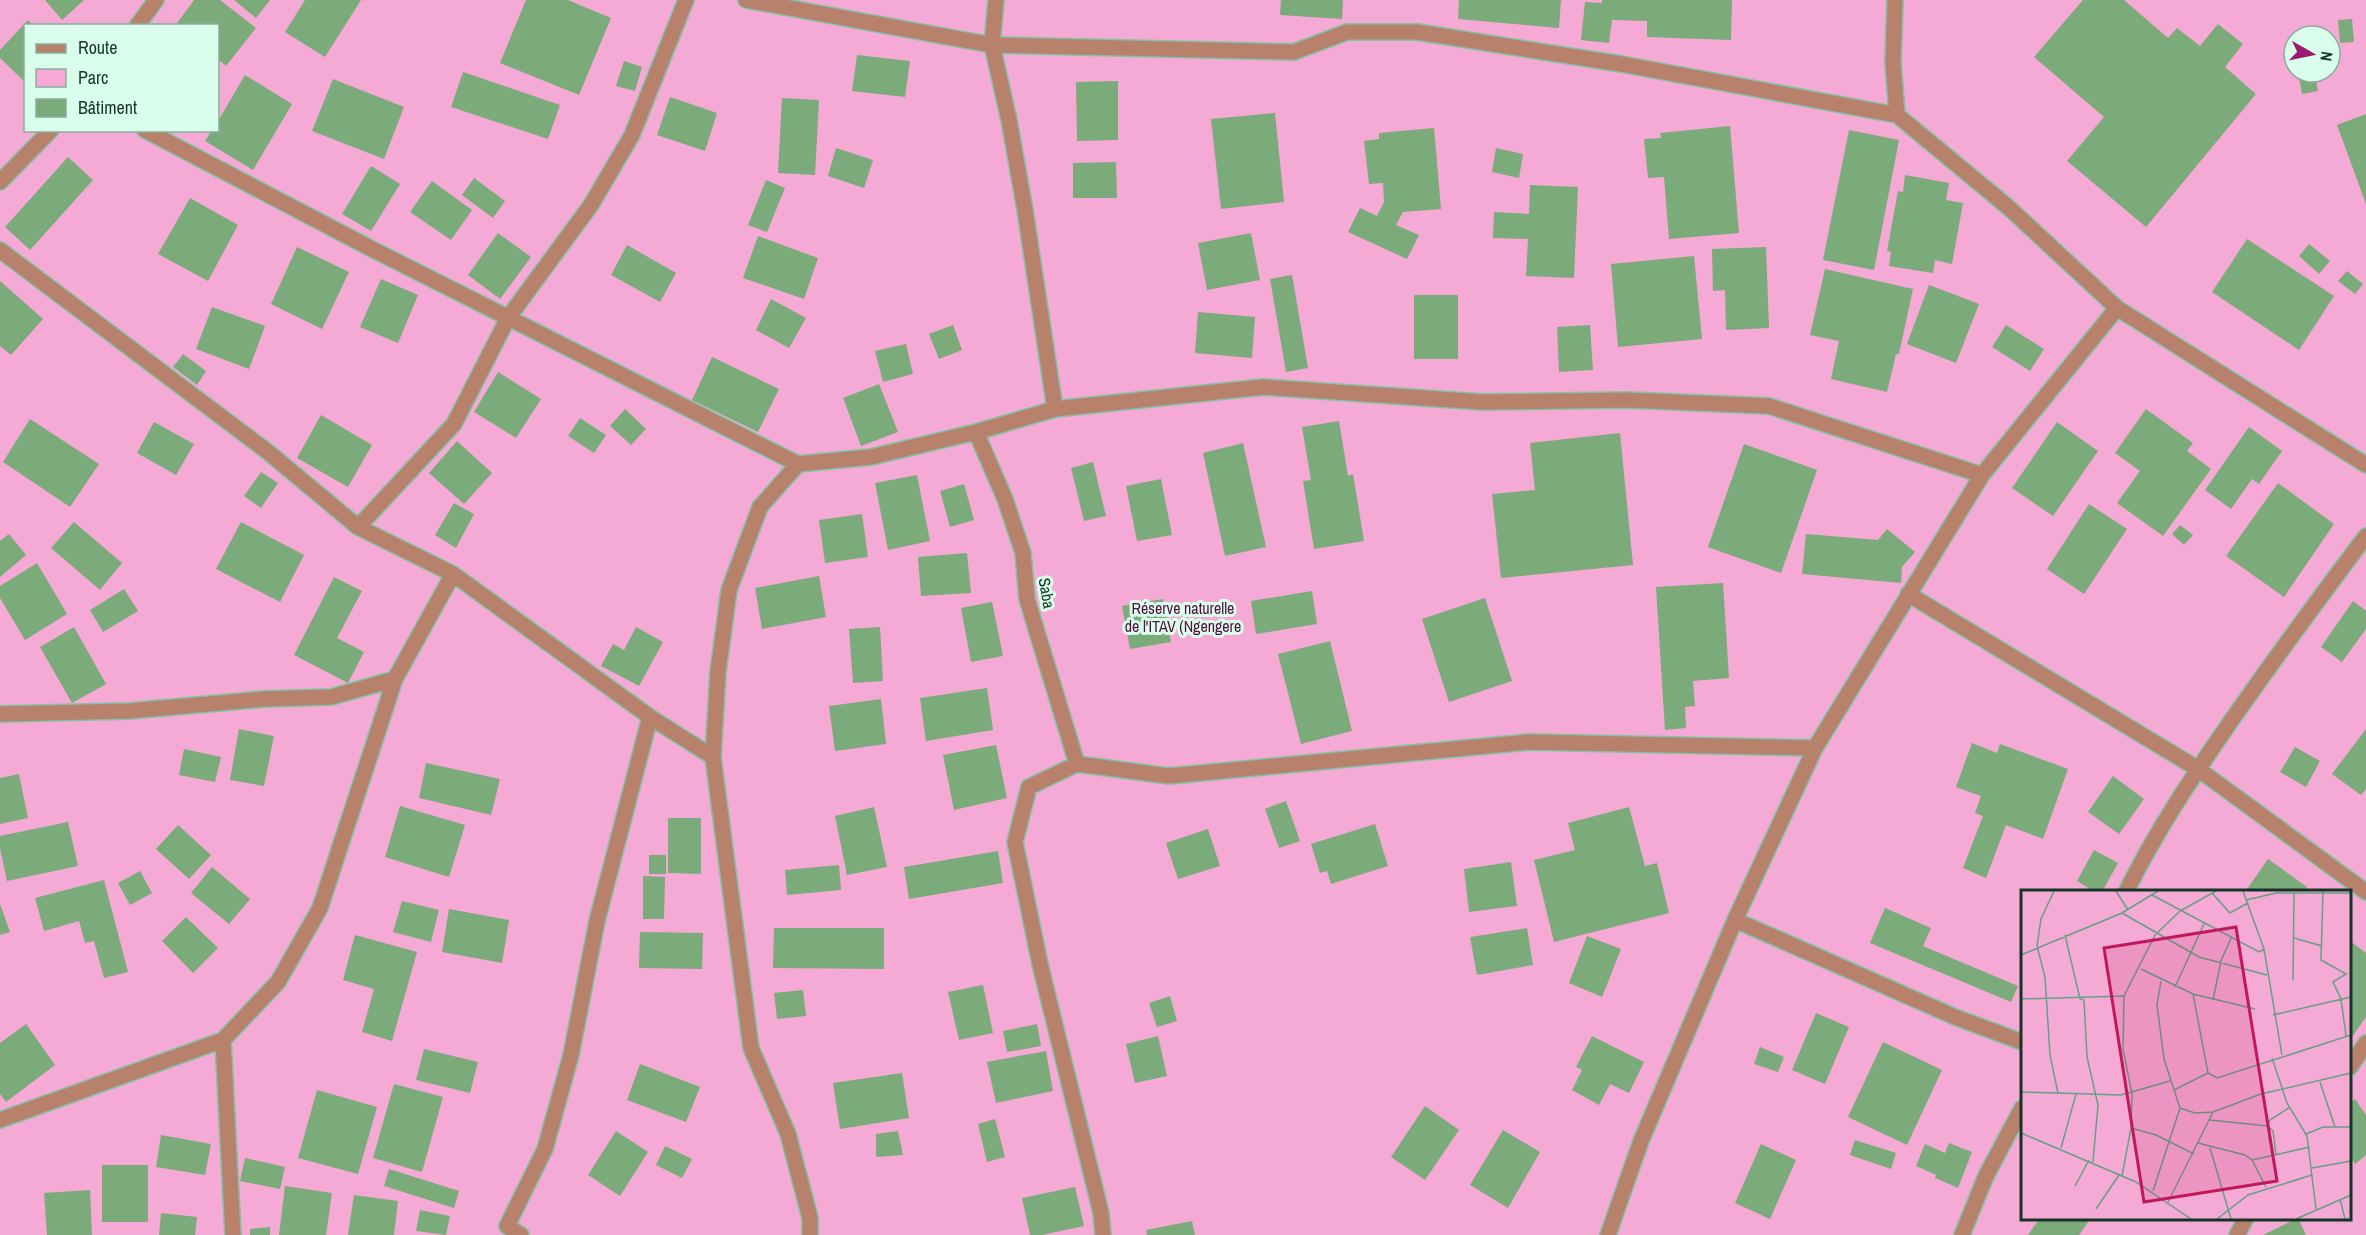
<svg xmlns="http://www.w3.org/2000/svg" width="2366" height="1235" font-family="'Archivo Narrow',sans-serif">
	<style>
		.green { fill: #f4aad4; fill-rule: evenodd }
		.building { fill: #7bab7a }
		.lines { fill: none; stroke-linecap: round; stroke-linejoin: round }
		.minor-casing { stroke: #81c2a5; stroke-width: 18 }
		.minor { stroke: #b7816b; stroke-width: 15 }
		.labels { text-anchor: middle; stroke-width: 6; stroke-linejoin: round; paint-order: stroke }
		.street-label { font-size: 16px; fill: #153427; stroke: #dafeec }
		.park-label { font-size: 16px; fill: #560e3f; stroke: #dafeec }
		.inset-road { fill: none; stroke: #669f85; stroke-width: 1.5 }
		.view { fill: #c2185b; fill-opacity: 0.15; stroke: #c2185b; stroke-width: 3 }
		.inset-edge { fill: none; stroke: #153427; stroke-width: 3 }
	</style>
	<rect width="100%" height="100%" fill="#9ce6c4"/>
	<path class="green" d="M0,0H2366V1235H0ZM26,26H218V130H26ZM2294,36H2330V72H2294ZM2022,892H2350V1218H2022Z"/>
	<path class="building" d="M45,0H84L62,20Z
		M194,0H220L256,28L226,66L218,59V26H175Z
		M234,0H270L256,18Z
		M305,0H361L325,57L285,32Z
		M526,0H568L611,18L579,95L500,63Z
		M1281,0H1343L1342,19L1280,15Z
		M1459,0H1561L1559,28L1458,19Z
		M1602,0H1732L1731,40L1647,37V21L1612,20L1609,43L1581,40L1585,2L1602,3Z
		M2083,0H2124L2168,38L2177,28L2200,46L2218,24L2243,44L2225,67L2256,94L2146,227L2067,161L2104,117L2034,57Z
		M2352,19L2354,42L2340,43L2338,20Z
		M28,20L33,26H26V83L0,58V50Z
		M857,55L910,61L905,97L852,91Z
		M624,61L642,67L635,91L616,86Z
		M463,72L560,105L548,139L451,107Z
		M2298,72H2314L2318,91L2302,94Z
		M245,75L292,104L253,170L205,141L212,130H218V121Z
		M333,79L404,107L384,159L312,131Z
		M1118,81V140L1077,141L1076,82Z
		M670,97L717,113L705,151L657,135Z
		M782,98L819,100L815,175L778,173Z
		M1275,113L1284,202L1221,209L1211,119Z
		M2366,114V204L2337,125Z
		M1730,126L1739,233L1669,239L1664,177L1648,178L1644,139L1661,138L1660,133Z
		M1434,128L1441,209L1403,212L1396,225L1419,235L1407,259L1348,232L1360,208L1377,216L1384,202L1383,183L1369,184L1364,141L1379,139V133Z
		M1849,130L1899,140L1874,270L1823,260Z
		M836,148L873,160L864,188L828,176Z
		M1496,148L1523,154L1519,178L1492,172Z
		M68,157L93,180L30,250L5,227Z
		M1116,162L1117,198H1073V163Z
		M371,166L400,184L371,231L342,214Z
		M1905,175L1949,183L1946,200L1963,203L1952,264L1935,260L1933,273L1889,266L1891,252L1887,251L1898,191L1903,192Z
		M474,178L505,201L493,218L462,195Z
		M766,180L785,188L767,232L748,225Z
		M432,181L472,210L451,240L410,212Z
		M1530,185L1578,187L1574,278L1526,276L1528,239L1493,238L1494,212L1529,214Z
		M190,198L238,225L208,281L158,254Z
		M498,233L531,257L500,299L468,275Z
		M1251,233L1260,280L1207,290L1198,243Z
		M758,236L818,258L804,299L743,278Z
		M2247,239L2334,296L2299,350L2212,292Z
		M2309,244L2330,261L2319,274L2299,256Z
		M627,245L676,273L660,302L611,275Z
		M297,247L349,272L322,329L271,304Z
		M1766,247L1769,328L1726,330L1725,290L1713,291L1712,249Z
		M1694,256L1702,339L1618,347L1611,264Z
		M1825,269L1913,289L1899,354H1896L1887,392L1831,379L1839,341L1810,335Z
		M2347,271L2363,284L2355,294L2338,281Z
		M1292,275L1308,368L1286,372L1270,279Z
		M381,279L418,295L398,343L360,327Z
		M0,281L43,319L11,355L0,346Z
		M1929,285L1979,304L1956,363L1907,344Z
		M1414,295H1458V359H1414Z
		M771,299L806,318L789,348L756,330Z
		M212,307L265,326L249,369L196,349Z
		M1198,312L1255,317L1252,358L1195,353Z
		M953,325L962,350L939,359L929,334Z
		M1590,325L1593,370L1559,372L1557,327Z
		M2006,325L2044,349L2030,371L1992,347Z
		M906,344L913,374L883,382L875,351Z
		M183,354L206,371L197,385L173,367Z
		M712,357L779,389L758,432L692,400Z
		M498,372L541,399L516,438L474,412Z
		M879,384L898,432L861,446L843,398Z
		M625,409L646,429L631,445L610,426Z
		M2146,409L2193,443L2187,451L2211,469L2163,536L2117,503L2140,471L2115,453Z
		M321,415L372,445L348,487L297,458Z
		M580,418L606,435L594,453L568,436Z
		M30,419L99,464L70,507L3,462Z
		M1339,421L1348,476L1353,474L1364,541L1314,549L1303,481L1311,480L1302,427Z
		M154,422L194,444L176,475L137,453Z
		M2057,422L2098,451L2053,516L2012,488Z
		M2249,427L2282,451L2259,484L2252,479L2231,509L2205,490Z
		M1620,433L1633,565L1501,578L1492,494L1535,490L1530,443Z
		M457,441L492,473L464,504L429,473Z
		M1243,443L1266,547L1225,556L1203,453Z
		M1744,444L1817,470L1781,573L1708,547Z
		M1093,462L1106,516L1084,521L1071,468Z
		M261,472L278,483L261,508L244,496Z
		M917,475L930,541L888,550L875,483Z
		M1161,479L1172,535L1137,541L1126,486Z
		M2278,483L2334,524L2284,597L2226,556Z
		M964,484L974,520L950,527L940,491Z
		M454,503L474,514L456,548L435,535Z
		M2089,504L2127,529L2084,594L2047,569Z
		M862,514L868,557L825,563L819,520Z
		M74,522L122,563L100,590L51,548Z
		M241,522L304,555L280,602L216,569Z
		M2180,525L2193,535L2184,545L2172,534Z
		M1887,529L1915,552L1902,567L1901,583L1802,574L1806,534L1878,540Z
		M9,534L26,555L0,577V541Z
		M967,553L971,593L921,596L918,557Z
		M37,563L67,614L25,640L0,598V586Z
		M819,576L826,617L762,629L755,588Z
		M334,577L362,591L337,638L364,652L348,683L294,655Z
		M1723,583L1729,678L1693,681L1695,706L1685,707L1686,728L1665,730L1656,587Z
		M124,589L138,611L103,632L90,610Z
		M1312,591L1317,624L1256,634L1251,601Z
		M1485,598L1512,681L1449,702L1422,619Z
		M1163,599L1171,642L1130,649L1122,606Z
		M2353,601L2366,611V629L2342,662L2321,647Z
		M992,602L1003,656L971,662L961,608Z
		M74,627L106,684L72,703L40,647Z
		M636,627L663,642L639,686L601,666L613,644L624,650Z
		M880,627L883,681L853,683L849,629Z
		M1330,641L1352,731L1301,744L1278,654Z
		M987,688L993,730L926,741L920,698Z
		M881,699L886,744L835,751L829,706Z
		M239,729L274,736L264,786L230,780Z
		M2366,729V789L2361,795L2332,774Z
		M1972,743L1997,753L2000,744L2068,769L2043,839L2006,825L1986,878L1963,868L1983,816L1975,813L1981,796L1956,787Z
		M996,745L1007,798L954,810L943,755Z
		M2295,747L2320,761L2306,787L2280,772Z
		M184,749L221,757L215,782L179,775Z
		M426,763L500,779L491,815L419,798Z
		M19,774L28,818L0,824V778Z
		M2113,776L2144,799L2119,834L2088,812Z
		M1286,801L1300,841L1279,848L1265,809Z
		M400,806L465,825L449,877L385,857Z
		M874,807L887,867L847,875L835,816Z
		M1629,807L1645,866L1657,863L1669,913L1554,942L1534,860L1575,850L1568,823Z
		M668,818H701V874L668,873Z
		M68,822L78,866L7,881L0,848V836Z
		M1375,824L1388,866L1331,884L1327,871L1320,873L1311,844Z
		M178,825L211,855L189,879L156,849Z
		M1208,829L1220,866L1178,879L1166,843Z
		M2094,850L2118,863L2102,892H2095L2077,881Z
		M998,851L1003,883L909,899L904,867Z
		M649,855H666V874H649Z
		M2268,859L2307,887L2304,892H2245Z
		M1511,862L1517,906L1469,912L1464,869Z
		M839,865L841,890L787,895L785,870Z
		M212,867L250,899L229,924L191,893Z
		M140,871L152,893L130,905L118,883Z
		M643,876L665,877L664,919H643Z
		M104,880L128,972L104,978L94,941L85,943L79,921L44,931L35,898Z
		M402,901L439,910L431,942L393,932Z
		M0,904L10,932L0,935Z
		M1885,908L1931,928L1923,946L2018,986L2011,1002L1870,943Z
		M449,909L509,920L502,963L442,952Z
		M186,917L218,948L193,973L162,941Z
		M774,928H884V969L773,968Z
		M1527,928L1533,965L1477,975L1470,937Z
		M640,932L703,933L702,969L639,968Z
		M355,935L417,952L392,1041L362,1032L374,989L343,980Z
		M1587,936L1621,949L1602,997L1569,983Z
		M2350,941L2366,953V1017L2350,1040Z
		M983,985L993,1033L959,1040L948,992Z
		M803,990L806,1016L777,1019L774,993Z
		M1170,996L1177,1021L1157,1027L1149,1003Z
		M1816,1013L1849,1027L1825,1084L1792,1070Z
		M26,1024L55,1065L6,1102L0,1094V1043Z
		M1037,1024L1041,1046L1007,1052L1003,1031Z
		M1158,1036L1167,1076L1135,1083L1126,1044Z
		M1592,1036L1644,1062L1629,1093L1610,1084L1599,1105L1572,1090L1582,1070L1576,1067Z
		M1883,1042L1942,1070L1907,1145L1848,1117Z
		M1760,1047L1784,1057L1778,1072L1754,1064Z
		M424,1049L478,1062L470,1093L416,1080Z
		M1046,1051L1053,1091L996,1103L987,1062Z
		M640,1064L700,1087L686,1122L627,1100Z
		M902,1073L909,1118L840,1129L833,1083Z
		M394,1084L443,1097L422,1172L373,1158Z
		M317,1090L377,1107L358,1174L298,1158Z
		M2355,1099L2366,1115V1155L2355,1164L2350,1156V1103Z
		M1425,1106L1459,1130L1425,1180L1391,1157Z
		M995,1119L1005,1157L987,1162L978,1124Z
		M1503,1130L1540,1152L1508,1208L1470,1185Z
		M616,1131L648,1152L620,1196L588,1175Z
		M898,1131L903,1155L876,1157V1134Z
		M161,1135L211,1144L205,1175L156,1167Z
		M1855,1140L1896,1153L1891,1169L1850,1155Z
		M1949,1143L1972,1152L1958,1188L1935,1178L1936,1175L1916,1166L1925,1144L1945,1153Z
		M1761,1144L1796,1160L1770,1219L1735,1203Z
		M665,1146L692,1159L682,1178L656,1165Z
		M245,1158L285,1167L280,1189L240,1181Z
		M102,1165H148V1222H102Z
		M389,1169L459,1191L454,1208L384,1186Z
		M285,1186L332,1193L326,1235H279Z
		M1075,1187L1084,1226L1042,1235H1030L1022,1198Z
		M90,1190L92,1235H47L44,1193Z
		M354,1195L398,1201L394,1235H348Z
		M420,1210L450,1216L446,1235L416,1231Z
		M161,1213L197,1217L195,1235H159Z
		M2040,1218H2091L2079,1235H2028Z
		M2298,1218L2306,1235H2263Z
		M1192,1221L1195,1235H1147L1146,1230Z
		M270,1227V1235H250V1229Z"/>
	<g class="lines">
		<g class="minor-casing">
			<path id="minor" d="M746,0L992,45L1294,52L1347,32H1417L1621,64L1897,115
				M996,0L992,45L1009,120L1025,210L1055,409
				M1895,0L1893,62L1897,115L2008,207L2117,308L2366,465
				M137,26L156,0
				M145,130L370,248L798,464L871,457L976,432L1055,409L1263,387L1482,402L1627,400L1769,406L1982,475
				M0,182L51,130
				M0,250L268,452L358,527L453,574L650,717L713,757
				M976,432L1005,499L1023,553L1027,599L1077,764
				M798,464L760,507L729,590L718,672L713,757L751,1048L788,1134L810,1218V1235
				M358,527L454,424L508,318L591,205L632,135L686,0
				M1908,594L2198,769L2366,892
				M0,714L129,711L264,699L331,697L395,679
				M2126,892C2156,831 2193,776 2231,721C2275,658 2320,597 2366,536
				M1735,920L1955,1017L2022,1042
				M223,1040L233,1235
				M2350,1067L2366,1043
				M0,1120L223,1040L278,982L320,908L395,679L453,574
				M521,1235L507,1226L545,1149L571,1055L597,921L650,717
				M1103,1235L1101,1213L1040,964L1015,842L1029,787L1077,764L1169,776L1529,742L1815,748
				M1608,1235L1641,1141L1735,920L1815,748L1982,475L2117,308
				M1962,1235L1986,1176L2022,1108
				M2237,1235L2246,1218"/>
		</g>
		<use href="#minor" class="minor"/>
	</g>
	<g class="labels">
		<g class="street-label">
			<text transform="translate(1047 593) rotate(80)" y="6">Saba</text>
		</g>
		<g class="park-label">
			<text x="1183" y="614">Réserve naturelle<tspan x="1183" dy="18">de l'ITAV (Ngengere</tspan></text>
		</g>
	</g>
	<g transform="translate(2021 890)">
		<rect width="330" height="330" fill="#9ce6c4"/>
		<path d="M0,1H330V329H0Z" fill="#f4aad4"/>
		<path class="inset-road" d="M33,1L20,29L16,56L24,87L29,165L37,203M95,1L107,20M222,1L243,59L261,165M302,1L300,70L325,84L312,92L320,109L325,146M191,3L209,23L227,13M131,5L238,62L243,59M225,10L255,3H330M101,23L178,67L246,85M44,45L59,109L63,110L66,167L77,215L72,272M273,48L301,56M0,65L101,23L137,1M120,79L172,104L234,119M272,90L273,4M154,97L183,34M172,104L187,183M0,109L103,106L134,45L159,21L195,1M192,110L200,71L210,48M252,125L330,107M251,168L266,213L286,246L295,319M187,183L196,188L330,145M299,192L314,237M153,200L187,183M0,202L100,205L149,191M159,218L174,223L192,222L240,204L330,183M189,230L246,236L249,230L269,217M246,236L252,241L255,265M110,238L135,245L173,264M0,243L115,292L170,329M285,244L302,237H330M177,253L224,265L231,270L245,297M40,258L55,204M189,258L210,329M231,270L289,257M291,278L330,271M101,286L110,238L111,204L102,159L103,106M54,296L68,270M132,301L159,218L143,169L136,115L140,91M319,309L324,329M147,312L192,222M75,319L98,285M196,329L227,305L291,285M275,329L330,305"/>
		<path class="view" d="M215,37L256,291L123,312L83,58Z"/>
		<rect width="330" height="330" class="inset-edge"/>
	</g>
	<rect x="24" y="24" width="195" height="108" fill="#dafeec" stroke="#8bad9d" stroke-width="1.5"/>
	<rect x="36" y="44" width="30" height="9" fill="#b7816b" stroke="#8bad9d" stroke-width="1.5"/>
	<text x="78" y="54" font-size="18" fill="#153427">Route</text>
	<rect x="36" y="69" width="30" height="18" fill="#f4aad4" stroke="#8bad9d" stroke-width="1.5"/>
	<text x="78" y="84" font-size="18" fill="#153427">Parc</text>
	<rect x="36" y="99" width="30" height="18" fill="#7bab7a" stroke="#8bad9d" stroke-width="1.5"/>
	<text x="78" y="114" font-size="18" fill="#153427">Bâtiment</text>
	<g transform="translate(2312 54) rotate(99)"><circle r="28" fill="#dafeec" stroke="#8bad9d" stroke-width="1.5"/>
	<path d="M0-4.5L10 22L0 15L-10 22Z" fill="#991b72"/>
	<text y="-9" font-size="16" font-weight="bold" text-anchor="middle" fill="#153427">N</text>
	</g>
</svg>
